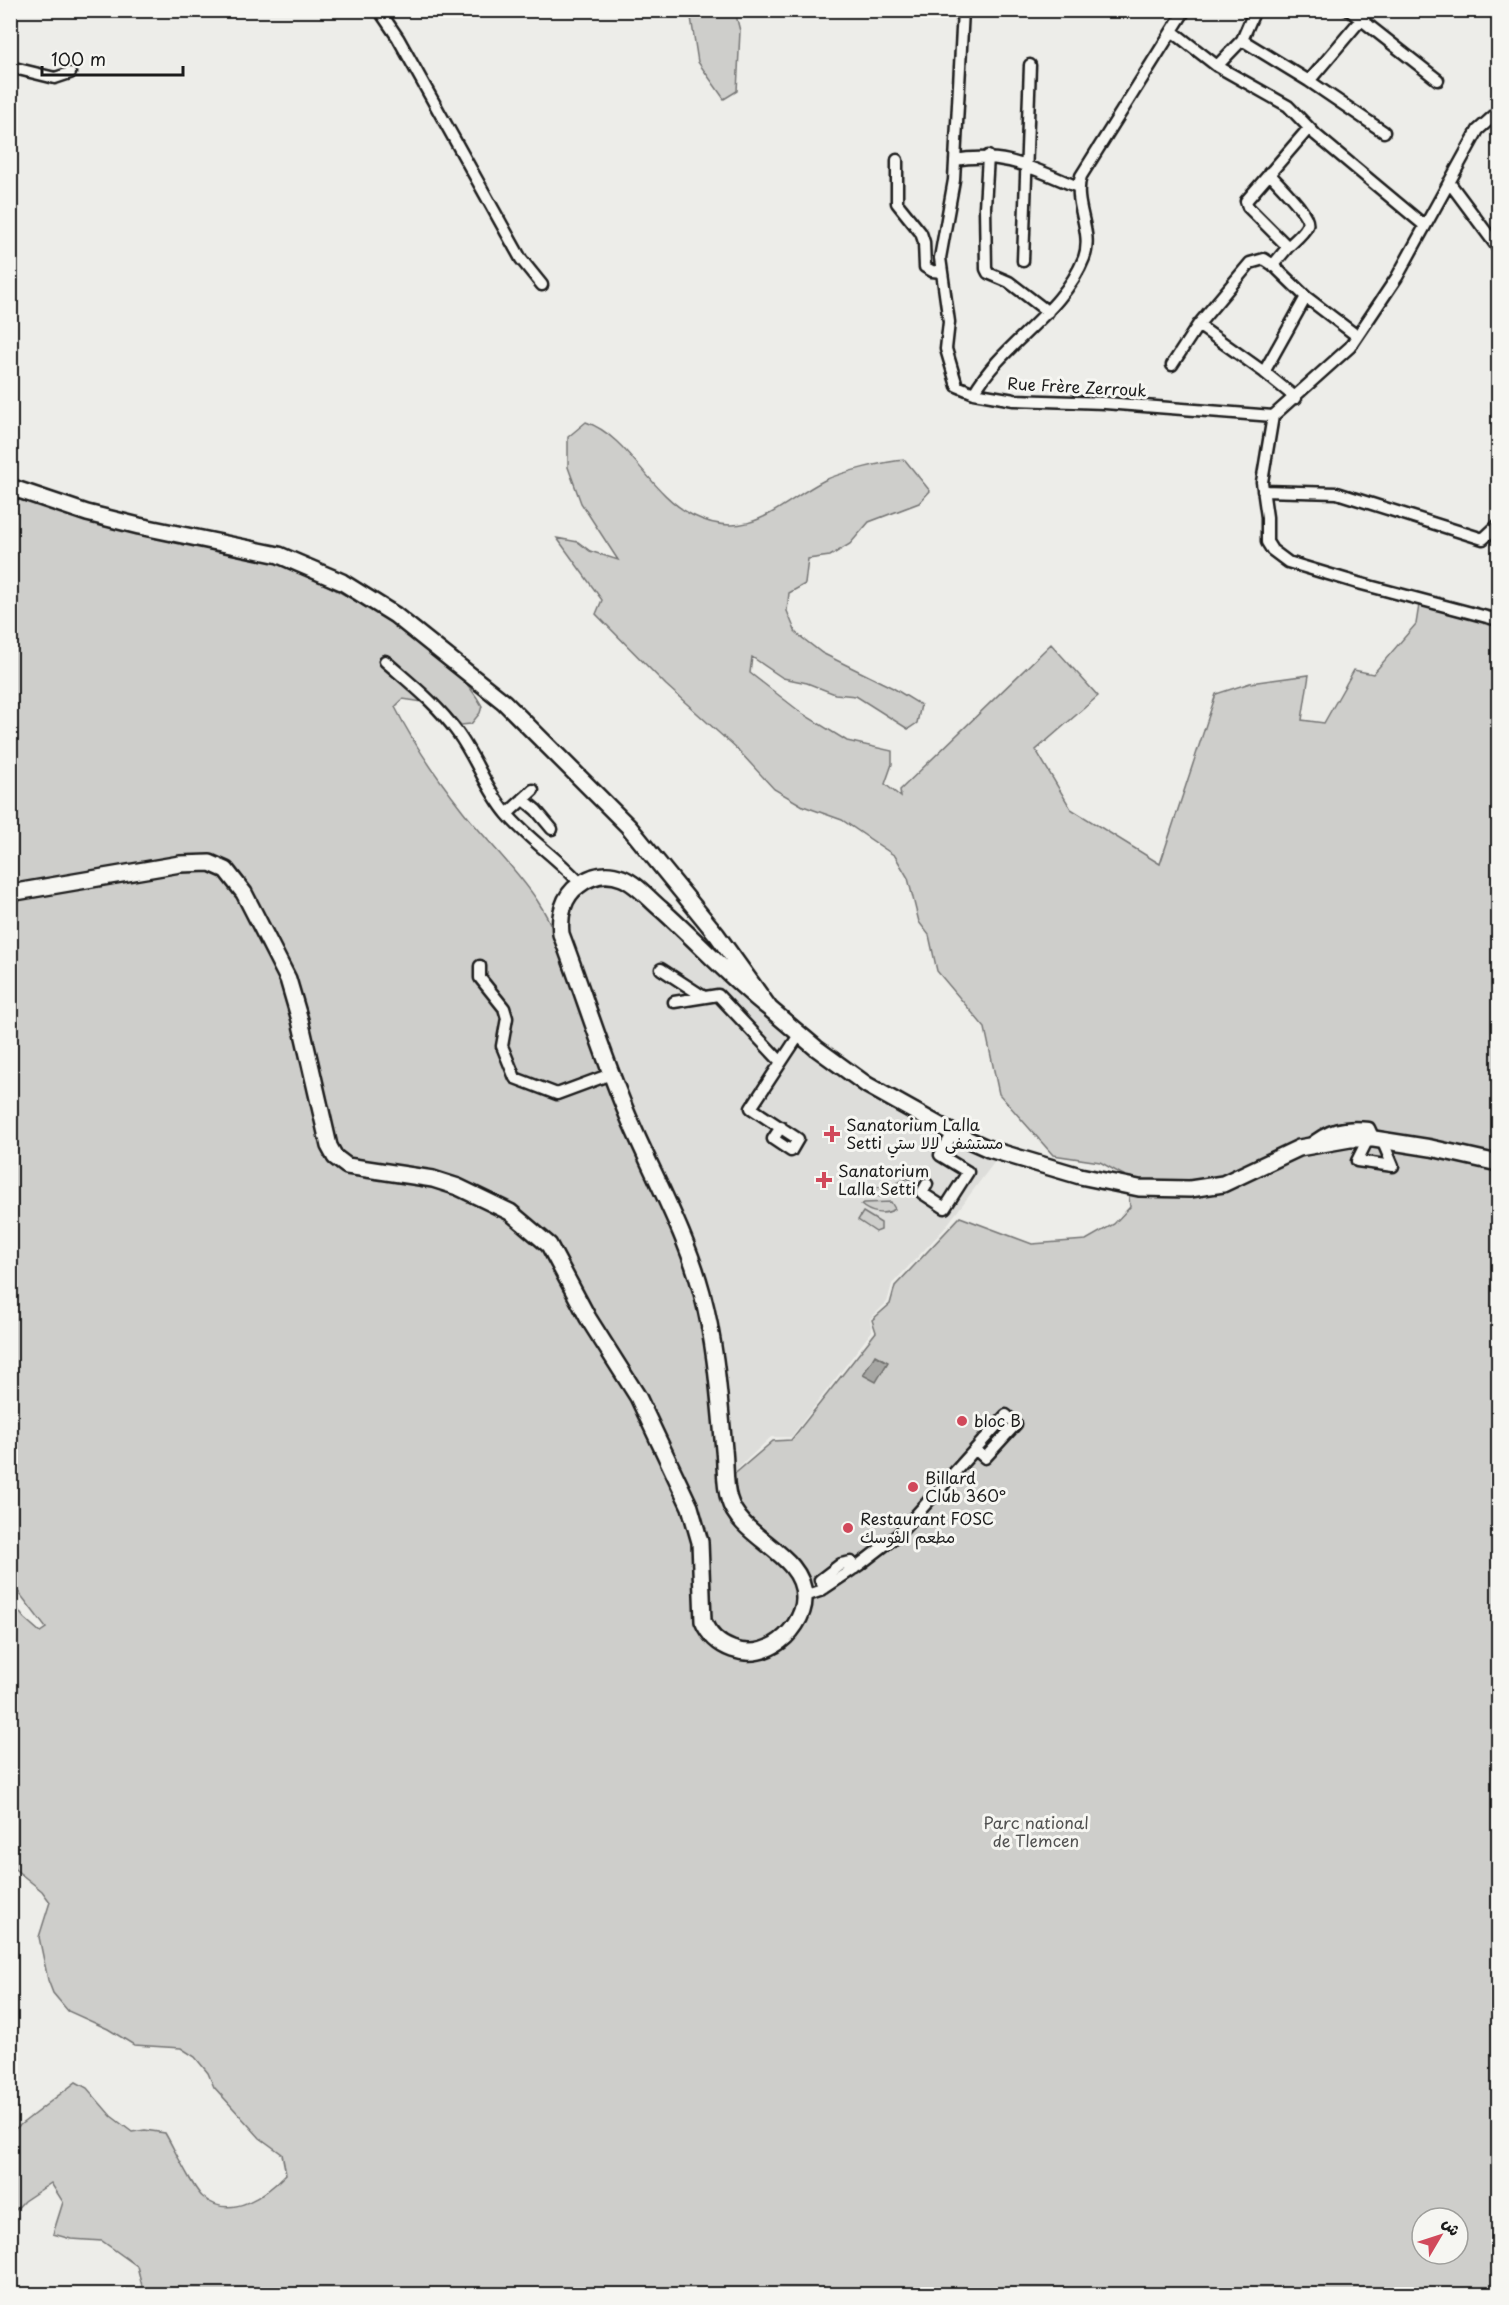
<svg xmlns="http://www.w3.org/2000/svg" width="1509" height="2305" font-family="'Playpen Sans','Playpen Sans Arabic',sans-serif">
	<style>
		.built { fill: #ddddda }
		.green { fill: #cececb; stroke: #757574; stroke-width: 1.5; fill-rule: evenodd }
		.water { fill: #a6a6a3; stroke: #6f6f6d; stroke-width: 1.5 }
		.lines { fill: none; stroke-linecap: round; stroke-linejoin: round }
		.minor-casing { stroke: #1c1c1c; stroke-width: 15 }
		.secondary-casing { stroke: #1c1c1c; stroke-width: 20 }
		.minor { stroke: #f6f6f2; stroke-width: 10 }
		.secondary { stroke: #f6f6f2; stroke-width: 15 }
		.poi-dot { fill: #d1495b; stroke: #f6f6f2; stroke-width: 2 }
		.labels { text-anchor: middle; stroke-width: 6; stroke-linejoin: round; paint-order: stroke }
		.street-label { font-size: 16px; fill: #1c1c1c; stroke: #f6f6f2 }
		.poi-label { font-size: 16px; fill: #1c1c1c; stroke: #f6f6f2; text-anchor: start }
		.park-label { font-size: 16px; fill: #515151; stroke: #f6f6f2 }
	</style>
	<rect width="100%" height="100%" fill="#edede9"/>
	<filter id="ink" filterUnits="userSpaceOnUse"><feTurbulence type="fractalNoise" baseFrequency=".0167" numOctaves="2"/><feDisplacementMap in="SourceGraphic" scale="12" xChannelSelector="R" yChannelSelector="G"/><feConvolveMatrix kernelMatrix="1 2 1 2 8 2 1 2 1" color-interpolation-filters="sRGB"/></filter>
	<g filter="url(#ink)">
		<path class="built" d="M602,882L626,886L699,952L945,1135L996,1160L944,1229L892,1284L887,1302L870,1319L872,1331L791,1437H771L733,1473L725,1393L702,1266L655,1154L616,1072L566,931L567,916L577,897Z"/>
		<path class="green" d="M690,11H735L740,31L737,91L724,99L698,62Z
			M586,422C629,437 650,494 692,515C750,544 778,504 825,480C842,472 886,461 905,460L930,491L919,503L869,522L850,544L830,556L808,559L805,584L789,593L787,611L796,633L822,653L893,688L921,705L917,723L908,729L856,696L835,694L807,683L783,678L752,657L750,673L803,714L847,741L892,751V764L885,784L901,797L900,790L1051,644L1098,696L1036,750L1071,809L1160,864L1216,694L1250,683L1309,675L1302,720L1324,723L1354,670L1373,674L1416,624L1419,605L1442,609L1498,625V2294H489L460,2289L459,2294H140L143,2290L137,2266L102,2241L71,2239L53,2234L63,2202L51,2183L24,2201L11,2215V2132L76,2082L87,2088L111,2116L132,2132L145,2130L165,2133C174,2148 193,2190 204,2198C232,2221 267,2194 286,2174L282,2154L260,2138L214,2087L208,2073L195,2057L181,2048L134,2045L108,2029L68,2011L53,1993L48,1980L39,1937L50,1902L42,1891L11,1866L10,1599L24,1618L40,1632L46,1628L10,1581L11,497L101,525L158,533L282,562L285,566L295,568C352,599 451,648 482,706L480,713L471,724L461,725L443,705L403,699L395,707C413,743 438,779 463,811C500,858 555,902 562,964L632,1146L657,1192L688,1271L708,1345L724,1483L773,1441L791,1440L876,1332L872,1320L890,1304L895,1286L960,1217L1032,1244L1086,1240L1114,1224L1130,1207L1127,1177L1100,1162L1053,1155L999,1094L985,1028L937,971L929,935L919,922L908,878L895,856L842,820L803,806L774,789L739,751L666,685L596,614L602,600L557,538L578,542L590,551L618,560L581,503L568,467V437ZM1422,2218H1458V2254H1422Z
			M908,1178L911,1182L902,1191L880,1197L870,1192L875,1187L890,1186Z
			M891,1202L895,1209C884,1216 870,1213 861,1205L864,1203Z
			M863,1212L881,1223V1230L876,1232L858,1220Z"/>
		<path class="water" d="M875,1355L888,1362L876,1382L863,1375Z"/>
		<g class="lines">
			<g class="minor-casing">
				<path id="minor" d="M379,10L398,38L521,259L542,285
					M963,10L954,180L940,258L949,322L946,349L957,386L974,393
					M1185,10L1081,176C1072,204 1094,231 1084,258C1062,314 1003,342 974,393L1014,400L1105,403L1273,416
					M1349,10L1438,80
					M1172,31L1217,66L1288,106L1316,135L1425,226
					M1242,40L1309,81L1384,132
					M1217,66L1242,40L1255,10
					M10,67L55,78L70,73
					M1309,81L1369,10
					M1498,112L1478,130L1397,277L1350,347L1273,416L1262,482L1267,517V542L1272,550L1288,562L1358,583L1498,620
					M1309,128L1246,201L1248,207L1288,247L1273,265L1306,297L1357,336
					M988,156L985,207L986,269L988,273L1009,282L1048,312
					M897,160V203L921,233L924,242L925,267L932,271L942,272
					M955,160C1003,151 1034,169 1078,187
					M1269,173C1276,182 1312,215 1307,226C1304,233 1294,241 1288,247
					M1449,182L1498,248
					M1023,261L1030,65
					M1198,325L1250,263L1264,259L1273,265
					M1172,365L1198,325L1264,372
					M1296,398L1264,372L1306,297
					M1263,491L1337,493L1483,539L1498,525
					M385,661C410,683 437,704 457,732C476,758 486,789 507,814C529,840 558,858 580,883
					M523,799L536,810L552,829
					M507,814L533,790
					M480,966V978L504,1008L507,1018L502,1046L515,1078L557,1094L611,1074
					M661,969L704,997
					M674,1002L718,995L781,1062
					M781,1127L773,1139L791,1151L798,1139L751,1108L799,1035
					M1368,1139L1357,1161L1393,1166L1382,1140
					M1308,1146C1327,1129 1344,1125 1369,1128L1374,1139
					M927,1184L922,1193L945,1208L968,1172L940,1155L953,1133
					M825,1588L820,1580L841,1564L851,1562L855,1568
					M805,1596L820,1591L859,1565L898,1535L1006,1415L1016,1424L985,1458L976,1450"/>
			</g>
			<g class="secondary-casing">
				<path id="secondary" d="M10,487L87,513L139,526L279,555L342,582L395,615L504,702L629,827L717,935L770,1009L816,1048L867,1085L953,1133L989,1149L1019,1158L1080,1176L1139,1188L1190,1189L1223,1184L1299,1148L1350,1139H1374L1431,1148L1498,1163
					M10,893L180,864L210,863L226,870L244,893L288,979L300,1020L329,1146L335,1157L347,1166L433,1179L458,1187L510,1212L549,1245L588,1318L638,1397L690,1507L700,1542L703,1621C714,1648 747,1661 774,1645C790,1636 805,1615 804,1597C804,1553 740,1539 729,1499C724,1484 726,1466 724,1450C719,1396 716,1345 702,1293C685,1229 650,1170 625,1109C601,1051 583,992 561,934C559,916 563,896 579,885C592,875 607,872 622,878C637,884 649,899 661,909C698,942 731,979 770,1009"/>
			</g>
			<use href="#minor" class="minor"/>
			<use href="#secondary" class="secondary"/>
		</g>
	</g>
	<g class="poi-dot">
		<path d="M829 1125h6v6h6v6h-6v6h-6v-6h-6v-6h6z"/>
		<path d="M821 1171h6v6h6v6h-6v6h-6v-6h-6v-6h6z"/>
		<circle cx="962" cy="1421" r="6"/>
		<circle cx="913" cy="1487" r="6"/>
		<circle cx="848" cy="1528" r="6"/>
	</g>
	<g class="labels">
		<g class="street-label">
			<text transform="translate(1077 387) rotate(3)" y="6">Rue Frère Zerrouk</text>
		</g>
		<g class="poi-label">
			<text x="846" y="1131">Sanatorium Lalla<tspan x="846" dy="18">Setti مستشفى لالا ستي</tspan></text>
			<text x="838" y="1177">Sanatorium<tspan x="838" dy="18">Lalla Setti</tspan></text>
			<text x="974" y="1427">bloc B</text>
			<text x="925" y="1484">Billard<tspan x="925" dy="18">Club 360°</tspan></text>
			<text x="860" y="1525">Restaurant FOSC<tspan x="860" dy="18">مطعم الفوسك</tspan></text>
		</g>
		<g class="park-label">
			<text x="1036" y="1829">Parc national<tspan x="1036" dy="18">de Tlemcen</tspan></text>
		</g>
	</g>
	<rect width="1509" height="2305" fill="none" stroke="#f6f6f2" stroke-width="36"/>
	<rect x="18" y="18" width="1473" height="2269" fill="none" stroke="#1c1c1c" stroke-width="2" filter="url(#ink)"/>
	<g transform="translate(1440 2236) rotate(51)"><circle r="28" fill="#f6f6f2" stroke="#9f9f9c" stroke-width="1.5"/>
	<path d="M0-4.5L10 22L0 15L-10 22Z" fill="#d1495b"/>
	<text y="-9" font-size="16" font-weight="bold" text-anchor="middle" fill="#1c1c1c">ش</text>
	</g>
	<path d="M42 66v9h141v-9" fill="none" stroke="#1c1c1c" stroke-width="3"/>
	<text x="51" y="66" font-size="18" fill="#1c1c1c" stroke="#f6f6f2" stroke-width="4.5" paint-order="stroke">100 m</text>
</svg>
